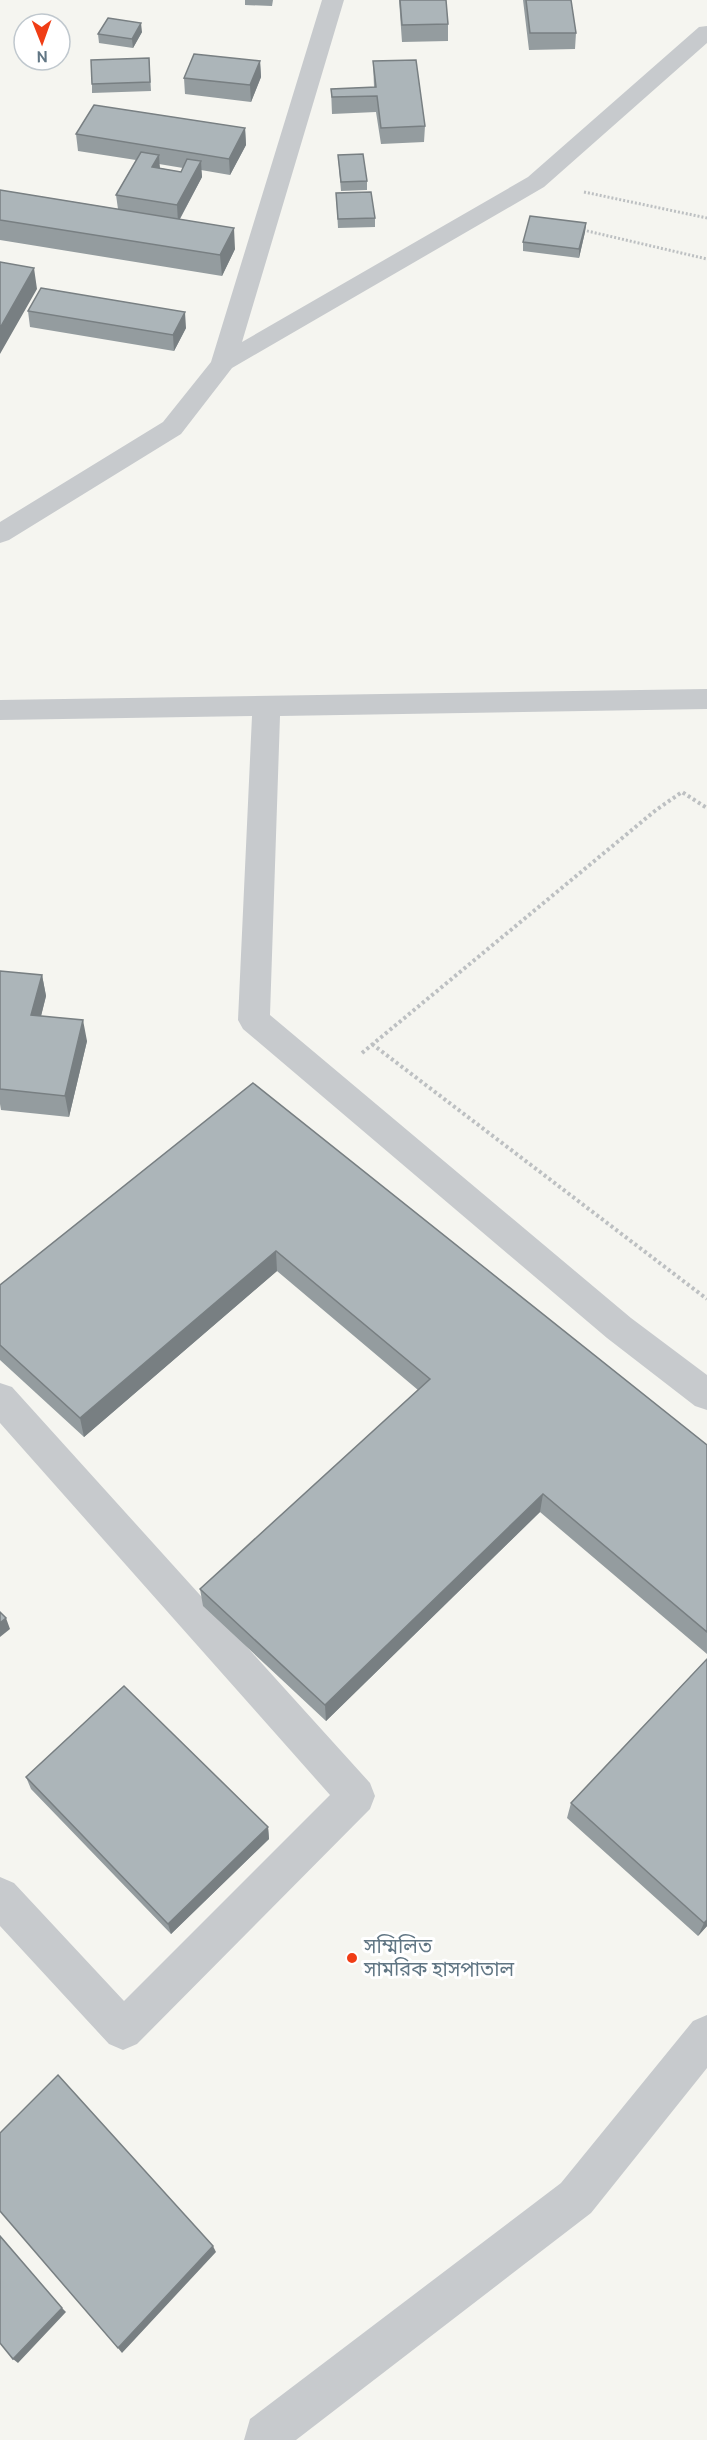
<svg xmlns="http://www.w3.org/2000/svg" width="707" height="2440" font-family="Cabin,'Noto Sans Bengali',sans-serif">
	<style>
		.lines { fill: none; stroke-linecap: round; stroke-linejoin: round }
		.path-far1 { stroke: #bdc0c2; stroke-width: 3; stroke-dasharray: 2 2; stroke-linecap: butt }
		.path { stroke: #bdc0c2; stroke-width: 4; stroke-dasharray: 3 3; stroke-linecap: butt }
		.minor { fill: #c7cacd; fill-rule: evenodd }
		.wall { fill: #949c9f; fill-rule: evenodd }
		.shaded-wall { fill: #787f82 }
		.building { fill: #acb5b9; stroke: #787f82; stroke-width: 1.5 }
		.poi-dot { fill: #f03d15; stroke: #fff; stroke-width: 2 }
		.labels { text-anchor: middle; stroke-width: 6; stroke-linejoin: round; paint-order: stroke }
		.near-poi-label { font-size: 20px; fill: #617684; stroke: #fff; text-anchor: start }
	</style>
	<rect width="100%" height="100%" fill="#f5f5f0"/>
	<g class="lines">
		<path class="path-far1" d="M584,192L707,218
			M583,230L707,259"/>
		<path class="path" d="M372,1044L707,1299
			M362,1053L656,810L682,792L707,808"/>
		<path class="minor" d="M322,0H344L242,342L528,177L699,27L707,26V43L544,187L232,368L181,434L9,540L0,543V522L163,422L211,362Z
			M707,689V709L280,716L270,1015L631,1318L707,1375V1410L695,1406L607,1338L243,1029L238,1020L252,716L0,720V700Z
			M0,1383L12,1387L370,1783L375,1796L370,1809L137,2044L123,2050L109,2044L0,1926V1877L14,1883L124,2001L330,1795L0,1423Z
			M707,2015V2068L591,2213L296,2440H244L250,2419L561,2183L693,2021Z"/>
	</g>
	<path class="wall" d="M245,0H273L272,6L245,5Z
		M399,0H446L448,24V41L402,42Z
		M523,0H571L576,33L575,49L529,50Z
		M142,32L133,48L99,43L98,34Z
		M149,58L151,91L92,93V84Z
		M260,61L261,77L251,102L185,94L184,78Z
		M373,61L425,126L424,142L381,144L376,112L332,114L331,89L374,87Z
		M245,128L246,145L230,175L201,170L202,177L180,219L235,249L222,276L0,240V190L118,209L116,195L136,160L78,151L76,134ZM159,164L183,168L181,172L160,168Z
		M338,155L367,181V190L341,191Z
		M336,193L375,218V227L338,228Z
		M586,223L585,232L579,258L523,251V242Z
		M28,311L186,328L174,351L30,327Z
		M0,971L42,975L46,996L41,1016L87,1041L69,1117L1,1110L0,1104Z
		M253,1083L707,1445V1654L540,1512L326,1721L203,1606L200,1589L418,1390L277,1271L84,1437L0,1360V1285Z
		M26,1777L268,1827L269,1839L171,1934L31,1789Z
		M571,1803L707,1926L698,1936L567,1818Z"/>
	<path class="shaded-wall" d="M141,23L142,32L133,48L132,39Z
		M260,61L261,77L251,102L250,85Z
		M245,128L246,145L230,175L229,159Z
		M159,155L160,171L152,167Z
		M201,161L202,177L178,222L177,205Z
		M586,223L585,232L579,258V249Z
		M234,228L235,249L222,276L220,255Z
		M34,268L37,289L0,354V328Z
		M185,312L186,328L174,351L173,335Z
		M42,975L46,996L36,1036L31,1015Z
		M83,1020L87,1041L69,1117L65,1096Z
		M276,1251L277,1271L84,1437L80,1418Z
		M543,1494L540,1512L326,1721L325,1705Z
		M6,1618L10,1629L0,1637V1623Z
		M268,1827L269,1839L171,1934L168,1924Z
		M707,1920V1926L698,1936L704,1923Z
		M213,2246L216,2252L122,2353L118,2348Z
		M62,2308L66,2312L18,2363L13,2359Z"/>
	<path class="building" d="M400,0H446L448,24L402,25Z
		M526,0H571L576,33H530Z
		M108,18L141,23L132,39L98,34Z
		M194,54L260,61L250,85L184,78Z
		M149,58L150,82L92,84L91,60Z
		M416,60L425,126L381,128L377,96L332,97L331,89L376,87L373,61Z
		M94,105L245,128L229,159L76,134Z
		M141,152L159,155L152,167L181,172L187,159L201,161L177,205L116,195Z
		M363,154L367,181L341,182L338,155Z
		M0,190L234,228L220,255L0,220Z
		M371,192L375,218L338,219L336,193Z
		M530,216L586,223L579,249L523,242Z
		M0,262L34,268L0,328Z
		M41,288L185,312L173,335L28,311Z
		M0,971L42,975L31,1015L83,1020L65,1096L0,1089Z
		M253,1083L707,1445V1632L543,1494L325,1705L200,1589L430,1379L276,1251L80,1418L0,1345V1285Z
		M0,1612L6,1618L0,1623Z
		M707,1659V1920L704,1923L571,1803Z
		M124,1686L268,1827L168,1924L26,1777Z
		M58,2075L213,2246L118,2348L0,2211V2133Z
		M0,2236L62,2308L13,2359L0,2343Z"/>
	<circle class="poi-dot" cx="352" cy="1958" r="6"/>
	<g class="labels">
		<g class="near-poi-label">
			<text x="364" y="1953">সম্মিলিত<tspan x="364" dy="23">সামরিক হাসপাতাল</tspan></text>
		</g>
	</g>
	<g transform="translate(42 42) rotate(179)"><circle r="28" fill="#ffffff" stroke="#c0c8ce" stroke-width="1.5"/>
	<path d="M0-4.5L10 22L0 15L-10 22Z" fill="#f03d15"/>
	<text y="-9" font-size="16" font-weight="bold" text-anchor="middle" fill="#617684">N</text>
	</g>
</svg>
